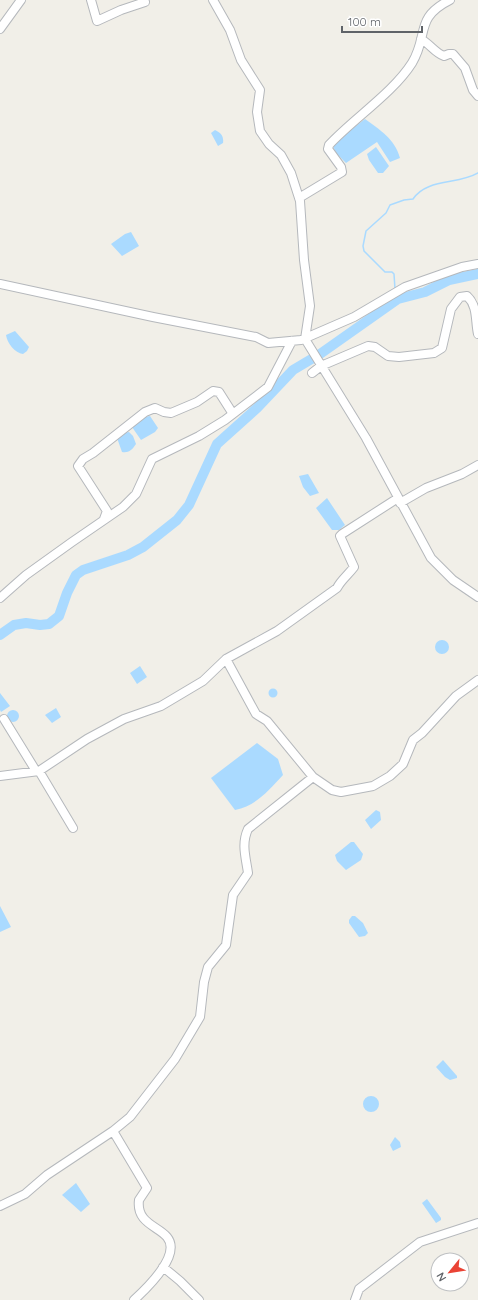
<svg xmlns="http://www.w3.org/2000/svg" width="478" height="1300" font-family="Quicksand,sans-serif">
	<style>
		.water { fill: #aadaff }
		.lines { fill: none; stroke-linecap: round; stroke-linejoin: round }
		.stream { stroke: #aadaff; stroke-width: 1.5 }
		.river { stroke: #aadaff; stroke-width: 10 }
		.minor-casing { stroke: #b5b8bc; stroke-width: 10 }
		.minor { stroke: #fff; stroke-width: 8 }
	</style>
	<rect width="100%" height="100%" fill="#f1efe8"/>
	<path class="water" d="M365,119C380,130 395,139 400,158L390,162L377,142L346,163L336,153L332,144Z
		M215,130C221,133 224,136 223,143L218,146L211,133Z
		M376,147L389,166L383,173H378L369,160L367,154Z
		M131,232L139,246L122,256L111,244L125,234Z
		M15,331L29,347L27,351L23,354C15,353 7,343 6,335Z
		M150,416L158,428L155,432L141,440L132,427L144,417Z
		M129,432L133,436L136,444C132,450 129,453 122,452L117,438L123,433Z
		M308,474L319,493L310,496L303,487L299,476Z
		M327,498L345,525L339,530H332L316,508Z
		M435 647a7 7 0 1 1 14 0a7 7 0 1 1-14 0Z
		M140,666L147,677L137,684L130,673Z
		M268.5 693a4.5 4.5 0 1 1 9 0a4.5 4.5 0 1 1-9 0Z
		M0,693L10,706L1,712L0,710Z
		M56,708L61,717L52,723L45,715Z
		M7 716a6 6 0 1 1 12 0a6 6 0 1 1-12 0Z
		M257,743L278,759L283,775C268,791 257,805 235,810L211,778Z
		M376,810L380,812L381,820L371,829L365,820Z
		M351,842H354L363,854L361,860L346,870L337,861L335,855Z
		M0,906L11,927L0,932Z
		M352,916H355L363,923L368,933L365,936L359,937L349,923V920Z
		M443,1060L457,1076V1078L450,1080L445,1077L436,1067Z
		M363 1104a8 8 0 1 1 16 0a8 8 0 1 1-16 0Z
		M395,1137L400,1142L401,1147L393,1151L390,1145Z
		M76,1183L90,1204L81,1212L62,1195Z
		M427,1199L441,1218V1220L436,1223L422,1203Z"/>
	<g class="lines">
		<path class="stream" d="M395,289L394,274L392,272H385L364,251L363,246L366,231L386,213L390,205L404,200L413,199C427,178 458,185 478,173
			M396,294L398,299"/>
		<path class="river" d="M0,635L14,625L26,623L40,625L49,624L59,616L67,593L76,575L83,570L128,555L143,547L177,520L189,505L217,444L257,408L293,370L320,354L398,299L425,292L449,280L478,274"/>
		<g class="minor-casing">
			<path id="minor" d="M91,0L97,21L121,10L145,2
				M213,0L230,30L241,60L260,90L257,112L260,131L269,144L281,155L291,173L300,201L304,260L310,306L305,339L366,438L431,558L453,580L478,597
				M0,29L21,0
				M421,39C430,44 435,53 444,56L449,54H453L465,68L473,90L478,96
				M299,198L342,172L341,167L328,149L329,145C353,119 393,93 412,63C429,35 414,18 450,0
				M0,284L153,317L256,337L268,343L301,340L354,317L405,287L462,267L478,264
				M312,373L321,366L368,346L375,347L388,356L399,357L434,353L442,348L451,309L460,297L467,296C478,306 475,321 478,334
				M400,503L426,488L462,474L478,465
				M104,519L107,511L78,466L83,459L93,453L145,412L155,408L164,412L171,413L197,402L213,391L219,392L233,414
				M0,598L26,575L72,542L123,507L136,494L152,459L199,436L225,420L268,387L292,341
				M226,659L277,631L337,588C341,580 348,575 354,567L340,536L342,534L398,498
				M4,719L36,771
				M39,771L73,828
				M0,776L39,771L87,739L124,719L161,706L203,681L226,659L256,714L267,721L313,777
				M113,1131L147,1188L139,1200C136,1223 158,1226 167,1237C182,1255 146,1289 134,1300
				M0,1206L25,1194L47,1175L113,1131L130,1117L175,1059L200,1017L204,982L208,967L226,945L233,895L248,873C246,858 241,844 248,829L313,777L332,790L341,792L373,786L390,776L403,764L413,740L422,733L456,696L478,680
				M163,1267L180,1281L199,1300
				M355,1300L359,1289L420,1242L478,1223"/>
		</g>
		<use href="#minor" class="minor"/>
	</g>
	<g transform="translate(450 1272) rotate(240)"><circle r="19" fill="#ffffff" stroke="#bfc1c3"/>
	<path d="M0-3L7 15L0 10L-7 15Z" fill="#ea4335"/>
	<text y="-6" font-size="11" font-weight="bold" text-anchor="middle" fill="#5f6368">N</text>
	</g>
	<path d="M342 26v6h80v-6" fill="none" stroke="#5f6368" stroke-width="2"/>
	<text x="348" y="26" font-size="12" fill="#5f6368" stroke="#ffffff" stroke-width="3" paint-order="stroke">100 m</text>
</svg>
